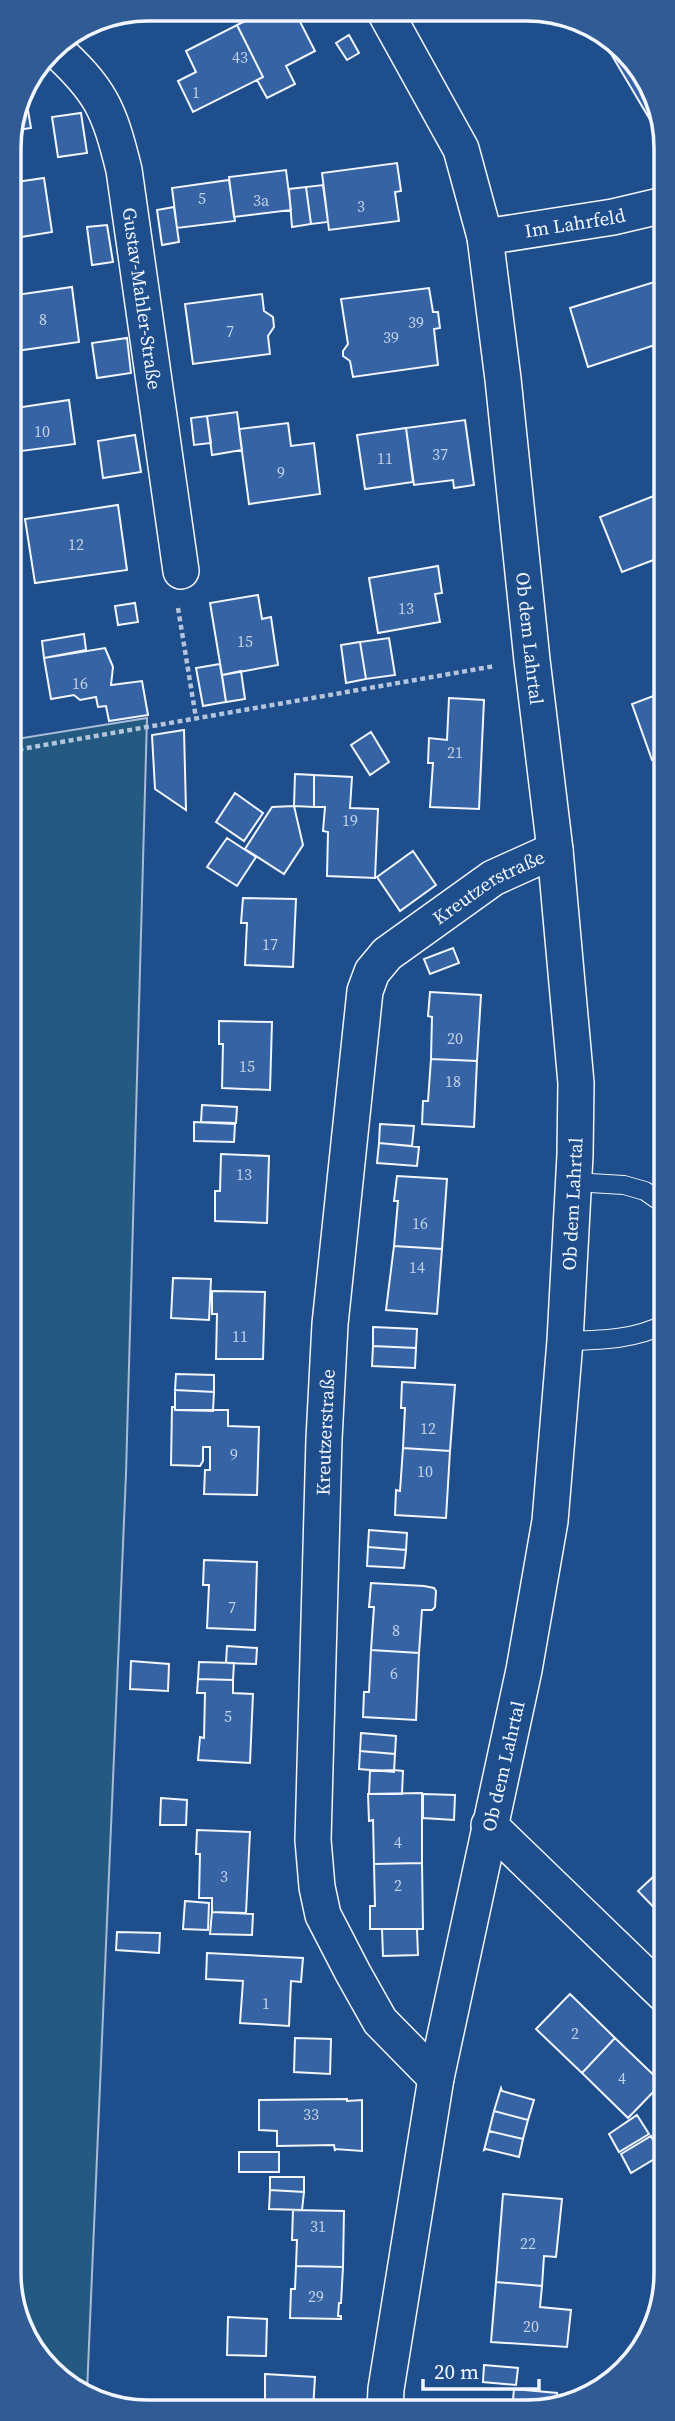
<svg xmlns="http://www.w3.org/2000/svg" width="675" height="2421" font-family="'Source Serif 4',serif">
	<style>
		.green { fill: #245a82; stroke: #a8bbd7; stroke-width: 2 }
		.building { fill: #3563a3; stroke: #f2f6ff; stroke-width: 2 }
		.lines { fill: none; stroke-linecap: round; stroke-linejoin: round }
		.service-casing { stroke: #f2f6ff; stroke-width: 20 }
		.minor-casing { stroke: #f2f6ff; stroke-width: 38 }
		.path { stroke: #b3c4dc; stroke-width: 4.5; stroke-dasharray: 5 3.5; stroke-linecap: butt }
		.service { stroke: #1f4e8c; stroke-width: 18 }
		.minor { stroke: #1f4e8c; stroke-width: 35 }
		.labels { text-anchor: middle; stroke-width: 5; stroke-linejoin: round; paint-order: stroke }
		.number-label { font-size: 16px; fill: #c3d1e8 }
		.street-label { font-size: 19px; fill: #f2f6ff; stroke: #1f4e8c }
		.rim { fill: none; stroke: #f2f6ff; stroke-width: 3.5 }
	</style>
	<rect width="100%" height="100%" fill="#1f4e8c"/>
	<path class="green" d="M147,718L126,1474L87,2392L49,2371L11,2300L10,740Z"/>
	<path class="building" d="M268,10H294L315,51L286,66L295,84L267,98L257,80L263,77L237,25Z
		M237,25L263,77L193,112L178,81L196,72L186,51Z
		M349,35L359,53L347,60L336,43Z
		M601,37L626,50L661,116L652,123Z
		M24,87L31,128L11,131L19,94Z
		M81,113L87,153L58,157L52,117Z
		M397,163L401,191L395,192L399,221L329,230L322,173Z
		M286,170L291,210L234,217L229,177Z
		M44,178L52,232L9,239V183Z
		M229,180L235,221L177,228L172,188Z
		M323,185L328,222L311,224L306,187Z
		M306,187L311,224L292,227L289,189Z
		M174,207L179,242L162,245L157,210Z
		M107,225L113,262L92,265L87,227Z
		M664,279V342L588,367L570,308Z
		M72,287L79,342L9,352V296Z
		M429,288L433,312H438L440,328L434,329L438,365L353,377L350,361L343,356V351L348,344L341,299Z
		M262,294L264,311L273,317L274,327L268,336L270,354L193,364L185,304Z
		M127,338L131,373L97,378L92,343Z
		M69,400L75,444L14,452L9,409Z
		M237,412L242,450L212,455L207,416Z
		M207,416L211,443L194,445L191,418Z
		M465,420L474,485L454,488L453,480L414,485L406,428Z
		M288,423L291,446L314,443L320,494L249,504L239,429Z
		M406,428L413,482L365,489L357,435Z
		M135,435L141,472L103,478L98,441Z
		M664,492V556L622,572L600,517Z
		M118,505L127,570L35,583L25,519Z
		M438,566L442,593L435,594L440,622L378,633L369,578Z
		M10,580H15L17,596L10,597Z
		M258,595L262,619L271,617L278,665L222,675L210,603Z
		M17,596L20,614L10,615V597Z
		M135,603L138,622L118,625L115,606Z
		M84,634L86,650L44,658L42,641Z
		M389,638L395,675L366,679L360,642Z
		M360,642L366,679L346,683L341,645Z
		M105,648L113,667L111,685L142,681L148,715L109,721L106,706L98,707L96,697L80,700L74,695L51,699L44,658Z
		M220,664L226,702L203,706L196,668Z
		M241,671L245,699L226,702L222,675Z
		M664,692V755L652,760L632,704Z
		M449,698L484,700L479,809L430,807L433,763H428L429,738L447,740Z
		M184,730L186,810L155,789L152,735Z
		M371,732L389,762L370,775L351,745Z
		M295,774L314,775V807L294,806Z
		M314,775L352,777L350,808L378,809L375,878L327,876L328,832L323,831L325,807H314Z
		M235,793L263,813L244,841L216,822Z
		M294,806L303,845L284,874L245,849L272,807Z
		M227,838L256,857L237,886L207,867Z
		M413,851L436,885L400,911L377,877Z
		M243,898L296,899L293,967L245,965L247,923H241Z
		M453,948L459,963L430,974L424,959Z
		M430,992L481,995L477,1061L431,1059L432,1017L428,1016Z
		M219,1021L272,1022L270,1090L222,1088L223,1044H219Z
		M431,1059L477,1061L474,1127L422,1124L423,1101H428Z
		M202,1105L237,1107L236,1123L201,1122Z
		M194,1122L235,1124L234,1142L194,1141Z
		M380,1124L414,1126L412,1146L379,1143Z
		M379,1143L419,1147L417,1166L377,1163Z
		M221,1154L269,1156L267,1223L215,1221V1191H220Z
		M397,1176L447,1179L442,1249L394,1246L398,1201H394Z
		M394,1246L442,1249L437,1314L386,1310Z
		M173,1278L211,1279L209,1320L171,1318Z
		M212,1291L265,1292L263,1359H216L217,1314H212Z
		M373,1327L417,1329L416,1348L373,1346Z
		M373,1346L416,1348L415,1368L372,1366Z
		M176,1374L214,1375V1392L175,1390Z
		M402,1382L455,1385L450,1451L403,1448L405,1408H401Z
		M175,1390L214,1392L213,1411L175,1410Z
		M172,1407H175V1410H228V1426L259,1427L257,1495L204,1494L205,1470H210V1447H203V1461L200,1466L171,1465Z
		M403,1448L450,1451L446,1518L395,1515L396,1490L400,1491Z
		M369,1530L407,1533L406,1550L368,1547Z
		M368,1547L406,1550L404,1568L367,1566Z
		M204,1560L257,1562L255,1630L207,1628L209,1585H203Z
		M371,1583L424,1586L434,1588L436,1591L435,1607L432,1610H422L419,1653L371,1650L374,1607H369Z
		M227,1646L257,1648L256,1664L226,1663Z
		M371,1650L419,1653L416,1720L363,1717L364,1692H369Z
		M665,1660V1707L657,1661Z
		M131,1661L169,1664L168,1691L130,1689Z
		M199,1662L234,1663L233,1680L198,1679Z
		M198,1679L233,1680V1693L253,1694L250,1763L198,1760L200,1737L204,1738L205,1693H197Z
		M361,1733L396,1736L395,1754L360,1751Z
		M360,1751L395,1754L394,1772L359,1769Z
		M394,1770L403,1771L402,1794H369L370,1771Z
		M422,1793V1863L374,1864L373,1820L369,1821L368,1794Z
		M423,1794L455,1795L454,1820L423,1818Z
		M161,1798L187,1800L186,1825H160Z
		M197,1830L250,1832L246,1913L212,1912V1898H199L200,1854H196Z
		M422,1863L423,1929H370V1906H375L374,1864Z
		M653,1877L666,1890V1920L638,1891Z
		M185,1901L209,1903L208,1930L183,1929Z
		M212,1912L253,1914L252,1935L210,1934Z
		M382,1929H417L418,1955L383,1956Z
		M117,1932L160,1933L159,1953L116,1950Z
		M207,1953L303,1958L301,1982L291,1981L289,2026L240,2023L243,1981L206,1979Z
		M570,1994L615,2038L582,2073L536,2029Z
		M295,2038L331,2039L330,2074L294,2072Z
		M615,2038L662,2083L628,2118L582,2073Z
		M501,2088L502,2091L534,2100L528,2120L494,2111Z
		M347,2099V2101L362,2100V2151L335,2149V2151L334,2145L277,2146V2131L259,2130V2100Z
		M494,2111L528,2120L523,2139L489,2131Z
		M637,2115L649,2134L619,2152L609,2134Z
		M489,2131L523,2139L519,2157L486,2149L484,2150Z
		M651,2136L661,2155L631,2173L621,2154Z
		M239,2152H279V2172H239Z
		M270,2177H304V2192L270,2190Z
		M270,2190L304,2192L302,2210L269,2209Z
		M503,2194L562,2199L556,2257L544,2256L542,2286L496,2282Z
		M293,2210L344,2211L343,2267L296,2266L297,2240H292Z
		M296,2266L343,2267L341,2303H339L338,2316H341V2319L290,2318L291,2289H295Z
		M496,2282L542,2286L540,2307L571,2310L567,2347L491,2342Z
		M228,2317L267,2319L266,2356L227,2355Z
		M484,2365L518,2368L516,2385L483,2382Z
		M265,2374L315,2377L313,2410H265Z
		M514,2389L557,2393L555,2409L512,2410Z"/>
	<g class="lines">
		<g class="service-casing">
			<path id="service" d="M573,1182L624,1185L645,1191L665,1205
				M565,1341C601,1340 633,1340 665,1324"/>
		</g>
		<g class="minor-casing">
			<g id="minor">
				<path id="s1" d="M384,10L461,149L485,237L503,379L532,660L555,850L576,1083L575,1155L565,1341L550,1521L524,1670L436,2078L386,2389L385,2410"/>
				<path id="s2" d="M53,47C101,90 109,109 124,170L181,571"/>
				<path id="s3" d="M485,237L613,217L664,205"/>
				<path d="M489,1825L666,1996"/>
				<path id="s4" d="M436,2078L380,2021L353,1973L323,1915L317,1887L313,1840L324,1439L330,1324L365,991L372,972L387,954L493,878L555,850"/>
			</g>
		</g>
		<path class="path" d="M178,608L196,718
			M10,751L495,666"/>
		<use href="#service" class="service"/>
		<use href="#minor" class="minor"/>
	</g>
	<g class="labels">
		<g class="number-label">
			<text x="240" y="63">43</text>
			<text x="196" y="98">1</text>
			<text x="202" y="204">5</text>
			<text x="261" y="206">3a</text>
			<text x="361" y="212">3</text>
			<text x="43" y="325">8</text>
			<text x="416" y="328">39</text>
			<text x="230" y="337">7</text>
			<text x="391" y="343">39</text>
			<text x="42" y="437">10</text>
			<text x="440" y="460">37</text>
			<text x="385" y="464">11</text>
			<text x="281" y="478">9</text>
			<text x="76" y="550">12</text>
			<text x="406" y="614">13</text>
			<text x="245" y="647">15</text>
			<text x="80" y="689">16</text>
			<text x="455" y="758">21</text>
			<text x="350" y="826">19</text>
			<text x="270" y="950">17</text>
			<text x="455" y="1044">20</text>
			<text x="247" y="1072">15</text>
			<text x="453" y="1087">18</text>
			<text x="244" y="1180">13</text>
			<text x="420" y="1229">16</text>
			<text x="417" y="1273">14</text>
			<text x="240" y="1342">11</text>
			<text x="428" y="1434">12</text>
			<text x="234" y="1460">9</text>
			<text x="425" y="1477">10</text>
			<text x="232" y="1613">7</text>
			<text x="396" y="1636">8</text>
			<text x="394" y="1679">6</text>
			<text x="228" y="1722">5</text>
			<text x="398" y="1848">4</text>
			<text x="224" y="1882">3</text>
			<text x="398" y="1891">2</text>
			<text x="266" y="2009">1</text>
			<text x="575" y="2039">2</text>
			<text x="622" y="2084">4</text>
			<text x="311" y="2120">33</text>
			<text x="318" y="2232">31</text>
			<text x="528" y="2249">22</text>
			<text x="316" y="2302">29</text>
			<text x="531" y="2332">20</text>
		</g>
		<g class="street-label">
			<text dy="7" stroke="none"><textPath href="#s3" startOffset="91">Im Lahrfeld</textPath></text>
			<text dy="7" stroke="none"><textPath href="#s2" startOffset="275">Gustav-Mahler-Straße</textPath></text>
			<text dy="7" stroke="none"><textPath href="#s1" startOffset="654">Ob dem Lahrtal</textPath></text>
			<text dy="7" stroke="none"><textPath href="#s4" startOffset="1293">Kreutzerstraße</textPath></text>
			<text transform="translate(572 1204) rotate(-87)" y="7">Ob dem Lahrtal</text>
			<text dy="7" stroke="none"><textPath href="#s4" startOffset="684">Kreutzerstraße</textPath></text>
			<text transform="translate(503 1766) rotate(-77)" y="7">Ob dem Lahrtal</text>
		</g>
	</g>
	<path d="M0 0H675V2421H0ZM148 21H527A127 127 0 0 1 654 148V2273A127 127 0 0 1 527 2400H148A127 127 0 0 1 21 2273V148A127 127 0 0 1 148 21Z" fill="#305b95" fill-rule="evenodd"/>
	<path class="rim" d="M148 21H527A127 127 0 0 1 654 148V2273A127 127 0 0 1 527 2400H148A127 127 0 0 1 21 2273V148A127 127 0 0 1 148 21Z"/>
	<path d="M423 2379v10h116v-10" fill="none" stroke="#f2f6ff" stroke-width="3.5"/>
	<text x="434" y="2379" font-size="21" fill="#f2f6ff" stroke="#1f4e8c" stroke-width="5" paint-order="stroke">20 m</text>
</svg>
